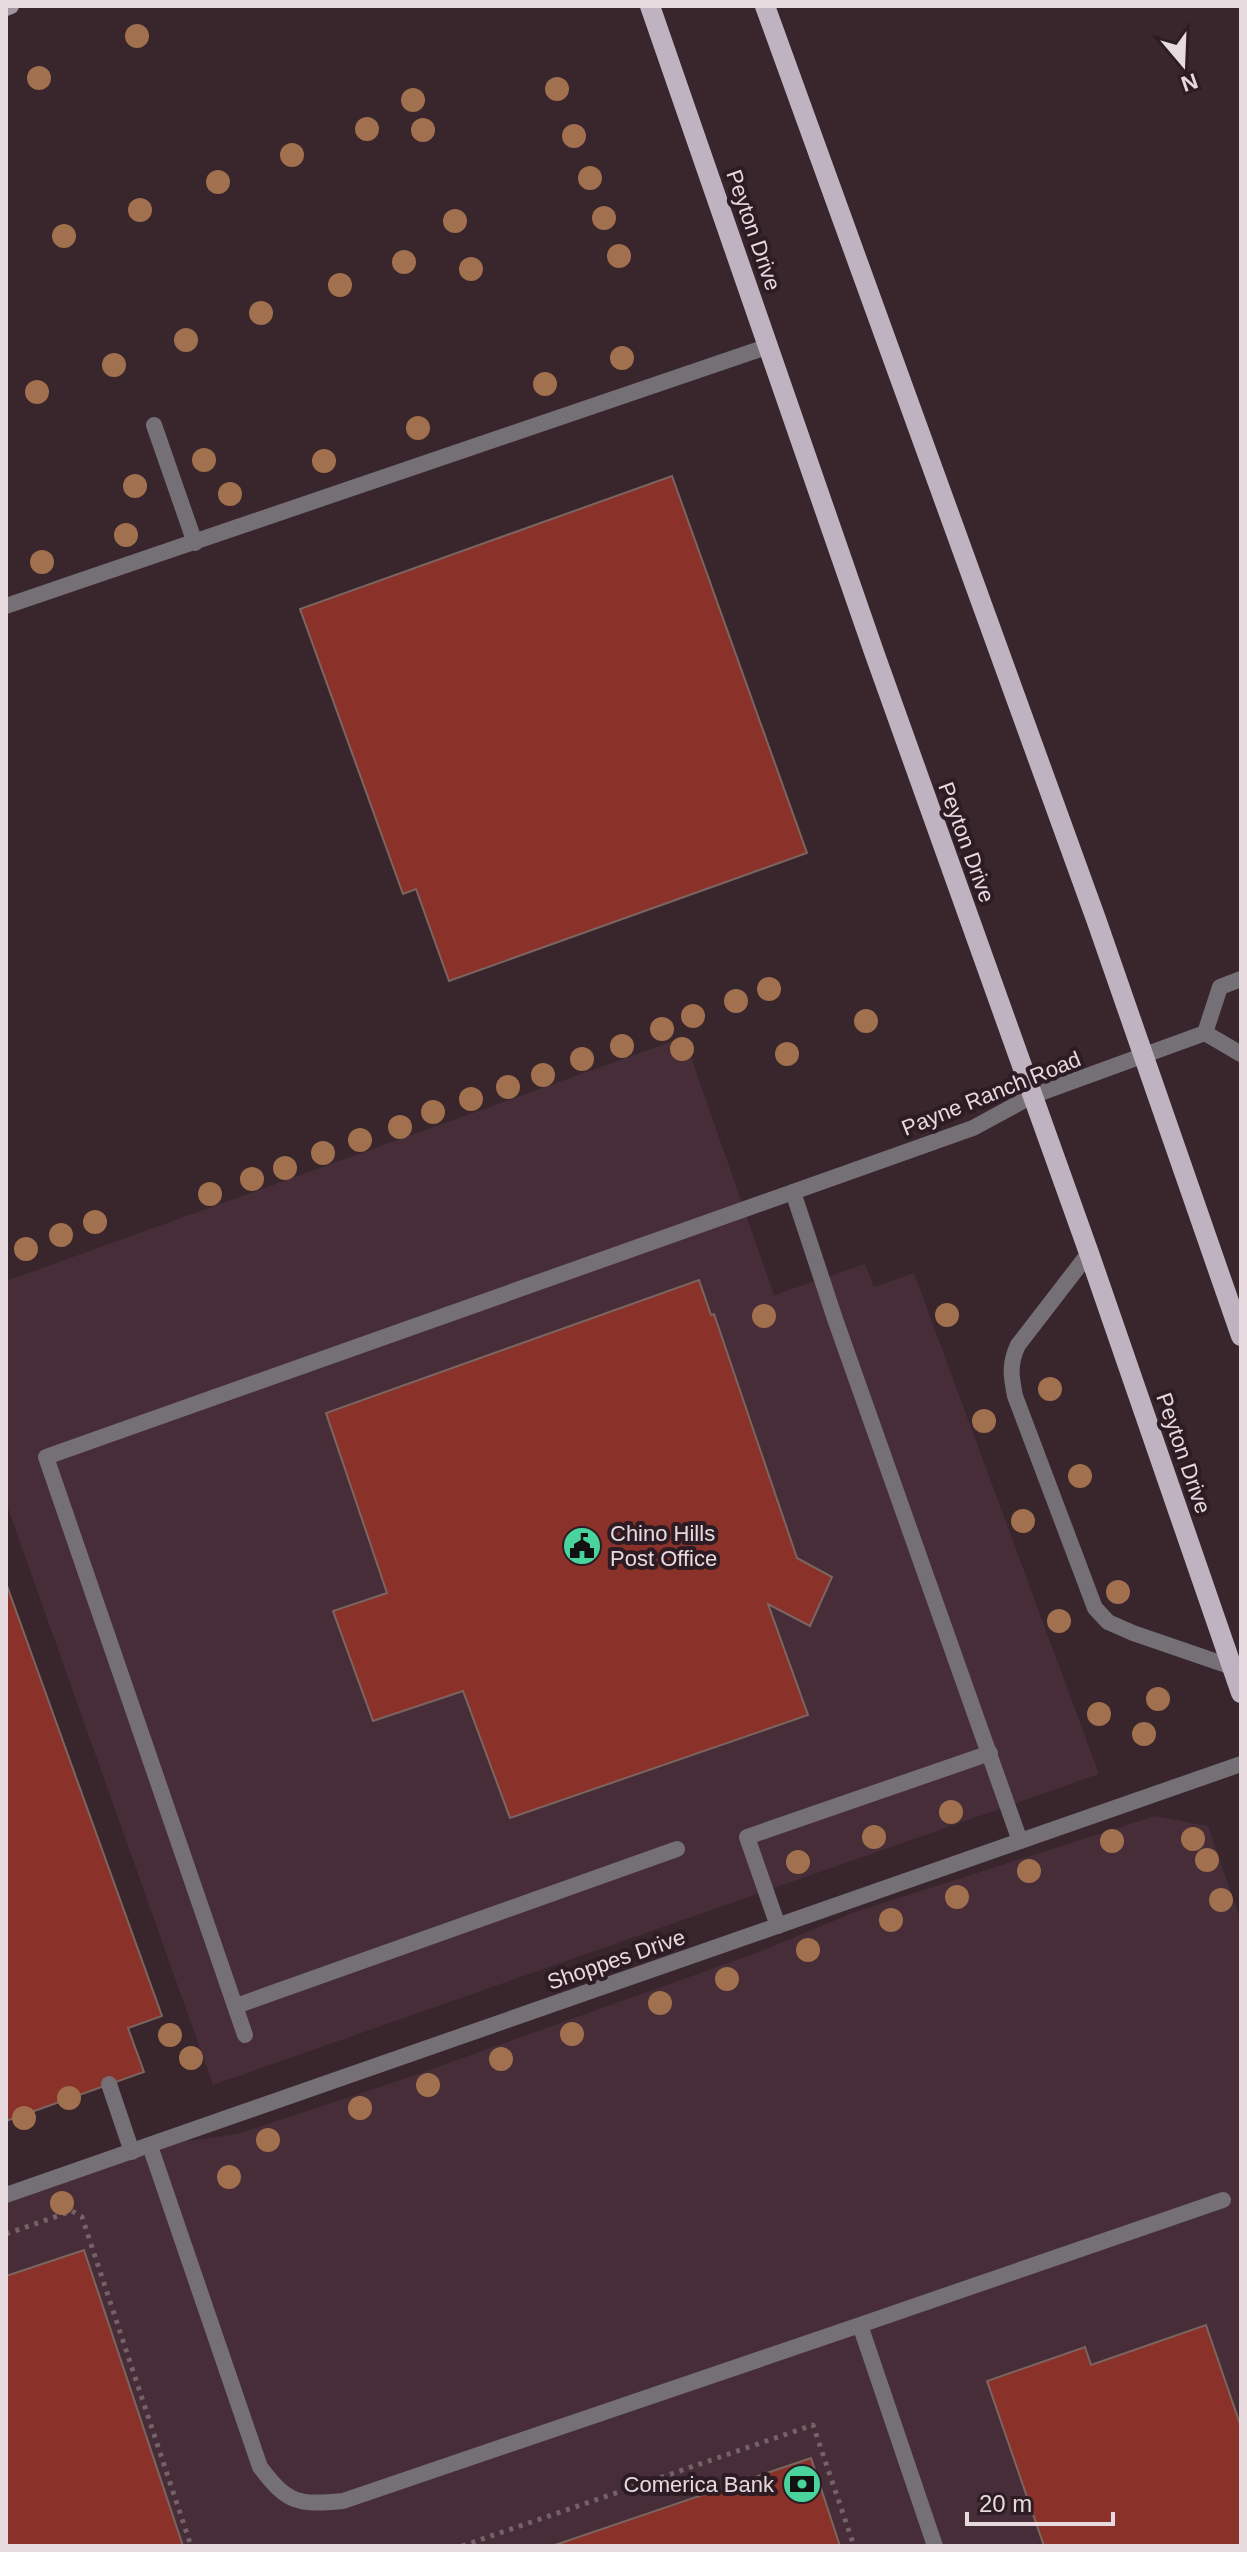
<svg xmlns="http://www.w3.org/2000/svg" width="1247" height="2552" font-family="Arial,sans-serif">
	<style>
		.built { fill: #462d37 }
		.building { fill: #8a322a; stroke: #7b6561; stroke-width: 2 }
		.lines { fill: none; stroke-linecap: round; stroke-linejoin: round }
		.path { stroke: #736268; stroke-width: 5; stroke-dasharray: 4 6; stroke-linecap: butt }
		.lane { stroke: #756f76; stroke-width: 16 }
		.street { stroke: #756f76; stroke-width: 16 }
		.secondary { stroke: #9f95a1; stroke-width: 16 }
		.primary { stroke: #bfb3c1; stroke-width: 20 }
		.tree { fill: #a1704e }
		.labels { text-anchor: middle; stroke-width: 8; stroke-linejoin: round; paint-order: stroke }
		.street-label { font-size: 22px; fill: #e7dadf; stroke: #2d1c23 }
		.poi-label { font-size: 22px; fill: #e7dadf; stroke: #2d1c23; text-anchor: start }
	</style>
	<rect width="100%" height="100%" fill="#38262c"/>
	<path class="built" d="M684,1037L774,1295L865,1264L874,1287L914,1273L1099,1774L213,2085L6,1503V1281Z
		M1155,1816L1208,1826L1241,1921V2546H6V2200L150,2146L237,2134L398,2081L759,1952L852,1913Z"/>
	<path class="building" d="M672,476L807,853L449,981L416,889L403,894L300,609Z
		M699,1280L711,1315L714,1314L797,1558L832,1577L810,1626L768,1604L808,1715L510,1818L463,1691L373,1721L333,1611L387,1593L326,1413Z
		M6,1583L162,2016L128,2028L144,2072L6,2121Z
		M84,2250L183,2546H6V2276Z
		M1206,2325L1241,2427V2546H1044L987,2381L1085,2347L1091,2365Z
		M811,2458L840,2546H552Z"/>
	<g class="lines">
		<path class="path" d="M6,2234L72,2211L82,2217L191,2546
			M462,2546L813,2425L854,2546"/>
		<path class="lane" d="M154,425L195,543
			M6,606L769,346
			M1089,1253L1018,1345C1009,1364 1011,1376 1015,1396L1095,1608L1108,1622L1133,1633L1232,1667
			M778,1926L747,1837L990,1753
			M236,2006L677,1849
			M245,2035L46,1457L793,1192L835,1319L1020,1841
			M109,2084L132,2152
			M150,2146L260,2467C288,2504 298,2505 343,2501L860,2325L935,2546
			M860,2325L1223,2200"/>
		<path class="street" d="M1205,1033L1220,987L1241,979
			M1205,1033L1241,1054
			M793,1192L973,1128L1032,1096L1205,1033
			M6,2195L1241,1764"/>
		<path class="secondary" d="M6,8L11,6"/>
		<path class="primary" d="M650,6L874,652L1089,1253L1241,1693
			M765,6L1096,919L1241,1336"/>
	</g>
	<g class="tree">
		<circle cx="137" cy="36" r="12"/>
		<circle cx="39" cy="78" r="12"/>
		<circle cx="557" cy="89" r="12"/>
		<circle cx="413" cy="100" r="12"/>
		<circle cx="367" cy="129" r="12"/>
		<circle cx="423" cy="130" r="12"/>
		<circle cx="574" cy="136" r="12"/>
		<circle cx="292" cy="155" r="12"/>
		<circle cx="590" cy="178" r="12"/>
		<circle cx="218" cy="182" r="12"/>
		<circle cx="140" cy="210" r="12"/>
		<circle cx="604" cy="218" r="12"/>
		<circle cx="455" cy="221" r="12"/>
		<circle cx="64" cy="236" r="12"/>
		<circle cx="619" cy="256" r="12"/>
		<circle cx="404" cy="262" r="12"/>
		<circle cx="471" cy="269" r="12"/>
		<circle cx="340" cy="285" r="12"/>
		<circle cx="261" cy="313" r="12"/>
		<circle cx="186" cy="340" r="12"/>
		<circle cx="622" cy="358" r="12"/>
		<circle cx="114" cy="365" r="12"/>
		<circle cx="545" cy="384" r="12"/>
		<circle cx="37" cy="392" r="12"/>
		<circle cx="418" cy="428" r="12"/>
		<circle cx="204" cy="460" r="12"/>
		<circle cx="324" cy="461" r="12"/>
		<circle cx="135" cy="486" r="12"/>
		<circle cx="230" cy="494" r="12"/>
		<circle cx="126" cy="535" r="12"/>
		<circle cx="42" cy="562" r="12"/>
		<circle cx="769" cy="989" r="12"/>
		<circle cx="736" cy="1001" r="12"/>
		<circle cx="693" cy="1016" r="12"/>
		<circle cx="866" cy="1021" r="12"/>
		<circle cx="662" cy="1029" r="12"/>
		<circle cx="622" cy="1046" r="12"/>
		<circle cx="682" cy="1049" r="12"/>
		<circle cx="787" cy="1054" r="12"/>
		<circle cx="582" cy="1059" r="12"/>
		<circle cx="543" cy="1075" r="12"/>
		<circle cx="508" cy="1087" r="12"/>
		<circle cx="471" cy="1099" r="12"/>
		<circle cx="433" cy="1112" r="12"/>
		<circle cx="400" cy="1127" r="12"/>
		<circle cx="360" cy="1140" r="12"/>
		<circle cx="323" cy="1153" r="12"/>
		<circle cx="285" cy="1168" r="12"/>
		<circle cx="252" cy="1179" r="12"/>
		<circle cx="210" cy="1194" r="12"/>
		<circle cx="95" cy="1222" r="12"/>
		<circle cx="61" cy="1235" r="12"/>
		<circle cx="26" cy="1249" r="12"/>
		<circle cx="947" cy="1315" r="12"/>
		<circle cx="764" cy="1316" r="12"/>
		<circle cx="1050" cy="1389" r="12"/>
		<circle cx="984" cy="1421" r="12"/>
		<circle cx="1080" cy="1476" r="12"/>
		<circle cx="1023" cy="1521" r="12"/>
		<circle cx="1118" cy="1592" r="12"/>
		<circle cx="1059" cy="1621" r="12"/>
		<circle cx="1158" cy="1699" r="12"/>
		<circle cx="1099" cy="1714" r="12"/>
		<circle cx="1144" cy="1734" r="12"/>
		<circle cx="951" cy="1812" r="12"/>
		<circle cx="874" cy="1837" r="12"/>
		<circle cx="1193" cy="1839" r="12"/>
		<circle cx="1112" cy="1841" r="12"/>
		<circle cx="1207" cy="1860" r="12"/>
		<circle cx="798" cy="1862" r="12"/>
		<circle cx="1029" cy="1871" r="12"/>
		<circle cx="957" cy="1897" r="12"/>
		<circle cx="1221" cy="1900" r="12"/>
		<circle cx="891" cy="1920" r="12"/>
		<circle cx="808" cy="1950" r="12"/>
		<circle cx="727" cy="1979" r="12"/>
		<circle cx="660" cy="2003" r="12"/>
		<circle cx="572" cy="2034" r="12"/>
		<circle cx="170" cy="2035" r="12"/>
		<circle cx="191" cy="2058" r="12"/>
		<circle cx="501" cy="2059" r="12"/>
		<circle cx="428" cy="2085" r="12"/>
		<circle cx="69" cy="2098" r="12"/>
		<circle cx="360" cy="2108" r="12"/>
		<circle cx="24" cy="2118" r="12"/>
		<circle cx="268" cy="2140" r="12"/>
		<circle cx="229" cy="2177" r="12"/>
		<circle cx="62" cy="2203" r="12"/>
	</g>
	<defs>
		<g id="civic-disc" transform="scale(2)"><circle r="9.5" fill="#49d49d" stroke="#2d1c23"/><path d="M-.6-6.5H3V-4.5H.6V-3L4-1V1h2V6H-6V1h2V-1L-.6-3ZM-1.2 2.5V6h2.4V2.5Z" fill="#111"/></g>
		<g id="bank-disc" transform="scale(2)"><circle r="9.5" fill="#49d49d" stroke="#2d1c23"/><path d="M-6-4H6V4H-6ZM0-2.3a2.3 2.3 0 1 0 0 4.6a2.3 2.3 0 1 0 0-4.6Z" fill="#111"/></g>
	</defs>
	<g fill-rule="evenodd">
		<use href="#civic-disc" x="582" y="1546"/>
		<use href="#bank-disc" x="802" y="2484"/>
	</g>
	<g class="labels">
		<g class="street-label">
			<text transform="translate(754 230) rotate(71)" y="8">Peyton Drive</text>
			<text transform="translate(967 842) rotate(70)" y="8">Peyton Drive</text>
			<text transform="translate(991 1093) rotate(-22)" y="8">Payne Ranch Road</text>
			<text transform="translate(1184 1453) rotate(71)" y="8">Peyton Drive</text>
			<text transform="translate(616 1959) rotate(-19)" y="8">Shoppes Drive</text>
		</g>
		<g class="poi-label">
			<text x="610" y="1541">Chino Hills<tspan x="610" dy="25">Post Office</tspan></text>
			<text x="774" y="2492" text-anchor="end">Comerica Bank</text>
		</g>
	</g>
	<rect width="1247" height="2552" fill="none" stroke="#e7dadf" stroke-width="16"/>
	<g transform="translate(1183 64) rotate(161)" stroke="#2d1c23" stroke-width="6" paint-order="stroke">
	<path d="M0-6L14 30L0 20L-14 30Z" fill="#e7dadf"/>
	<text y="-12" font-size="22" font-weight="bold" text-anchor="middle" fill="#e7dadf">N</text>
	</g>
	<path d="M967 2512v12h146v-12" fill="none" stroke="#e7dadf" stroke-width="4"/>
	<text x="979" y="2512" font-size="24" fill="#e7dadf" stroke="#2d1c23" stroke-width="6" paint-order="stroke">20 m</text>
</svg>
